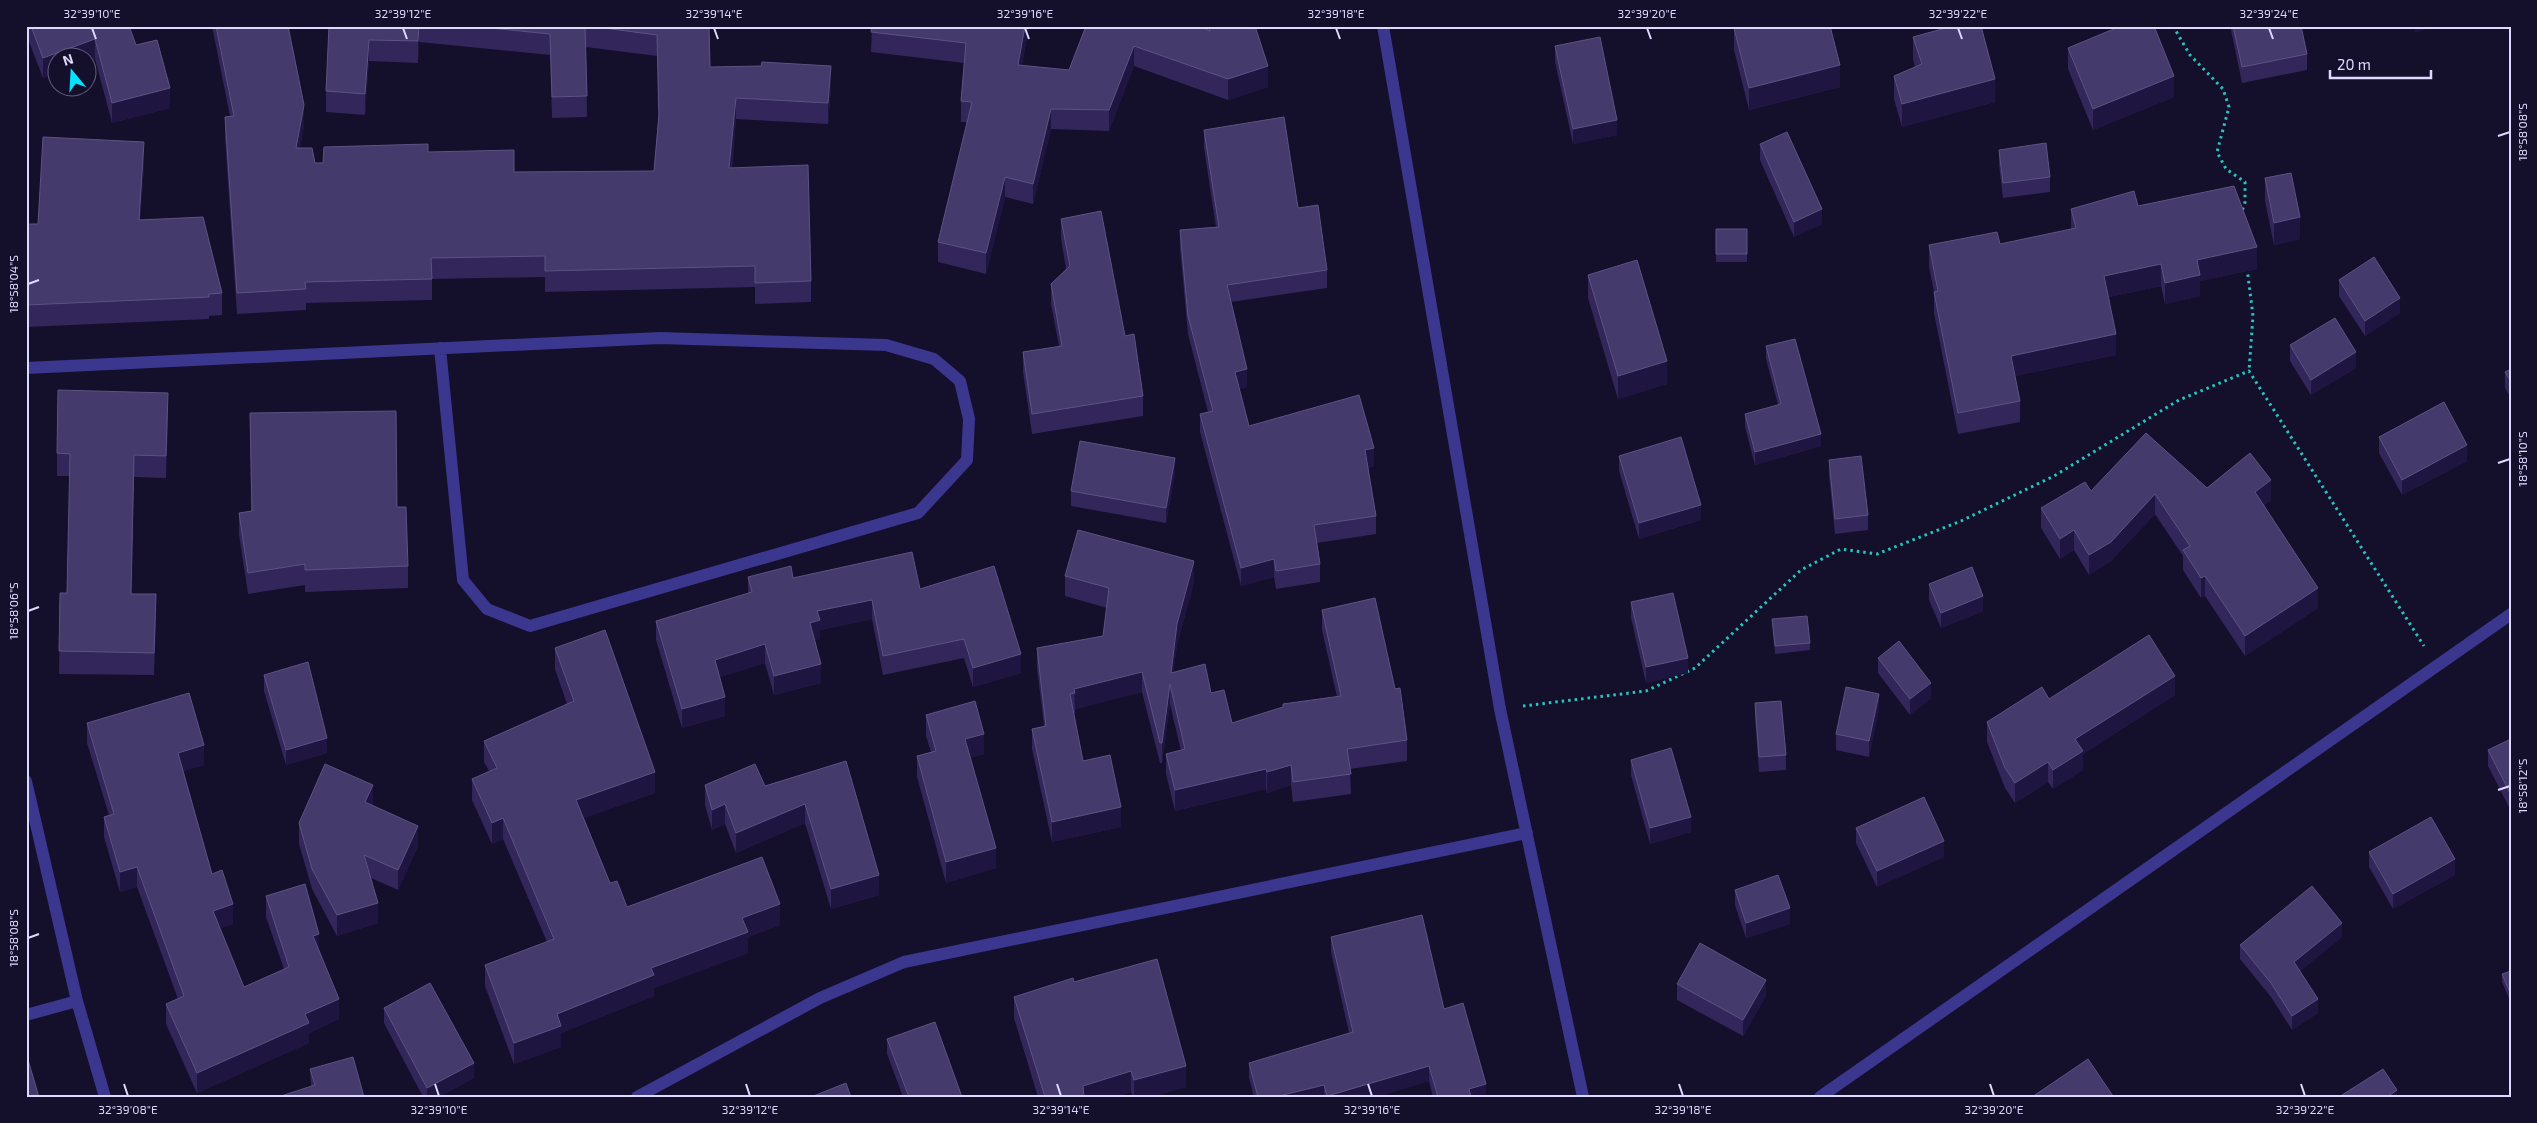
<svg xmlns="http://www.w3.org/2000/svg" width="2537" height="1123" font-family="'Exo 2',sans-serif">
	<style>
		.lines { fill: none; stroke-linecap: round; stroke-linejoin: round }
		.path { stroke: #26c6bf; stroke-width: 3; stroke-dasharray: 2.5 4; stroke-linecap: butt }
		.minor { stroke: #3b368e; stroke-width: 12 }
		.wall { fill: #32265a }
		.shaded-wall { fill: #1e1540 }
		.building { fill: #443a6c; stroke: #5c5383 }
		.ticks { fill: none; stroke: #ded9ff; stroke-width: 2 }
		.neatline { fill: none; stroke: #ded9ff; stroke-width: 2 }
		.ticks-label { font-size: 12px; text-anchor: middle; fill: #ded9ff }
	</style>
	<rect width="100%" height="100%" fill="#140f2b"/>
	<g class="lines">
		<path class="path" d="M2173,26L2190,55L2223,89L2229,107L2217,152L2226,169L2245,182V202L2242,211
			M2247,268L2253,316L2249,371
			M1523,706L1646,691L1695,668L1801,570L1841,549L1877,554L1961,521L2054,476L2179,400L2249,371L2424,646"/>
		<path class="minor" d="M1383,26L1500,709L1583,1097
			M26,368L660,338L886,345L934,359L960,381L969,419L967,460L918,513L530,626L487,609L463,580L440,348
			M26,781L77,1001L105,1097
			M26,1015L77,1001
			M637,1097L820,998L904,962L1527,833
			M1820,1097L2511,614"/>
	</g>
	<path class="wall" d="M26,26H129L136,45L170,108L112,123L95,59L43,78L26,34Z
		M212,26H288L304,126L300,148L315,163L428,152L514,172L654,171L658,118L657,56L586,47L587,117L552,118L550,55L419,42L418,63L369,61L365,115L326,112V91L329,26H709L710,67L831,87L828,124L736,119L732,168L811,281V302L755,304V287L545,292V277L432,279V300L306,303V310L237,314L225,138V117L230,116Z
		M872,26H1029L1022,65L1069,70L1086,26L1203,28L1202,26H1255L1268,87L1228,100L1134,66L1109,131L1051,129L1033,204L1005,197L986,274L938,262V242L967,122H961V101L964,63L871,52Z
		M2231,26H2301L2307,54V70L2242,83L2231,30Z
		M1734,28L1840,87L1749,110L1734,50Z
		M1913,37L1995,102L1902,127L1894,99V76L1915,67L1913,59Z
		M1555,46L1617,135L1573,144L1555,62Z
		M2068,48L2174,97L2093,130L2068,69Z
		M1204,130L1298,208L1327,270V288L1231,302L1247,387L1239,389L1249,426L1374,466L1368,468L1376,516V534L1317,543L1320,564V582L1276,589L1274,577L1241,586L1200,432V414L1208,412L1188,334L1180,248V230L1216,227L1204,148Z
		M1760,144L1822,224L1794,237L1760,160Z
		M1999,150L2050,177V192L2003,198L1999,165Z
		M144,165L140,219L222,293V315L209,316V319L26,327V224H38Z
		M2265,178L2300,239L2274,245L2265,201Z
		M2138,206L2257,269L2200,281V296L2165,304L2161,286L2109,297L2116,355L2015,376L2020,401V422L1958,434L1934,313V292L1929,267V245L2000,244L2071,229V209Z
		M1061,219L1125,336L1143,396V416L1032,434L1023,372V352L1059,346L1051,304V284L1066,269L1061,239Z
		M1716,229H1747V262H1716Z
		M1588,275L1667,384L1618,399L1588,298Z
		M2339,280L2400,313L2365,336L2339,296Z
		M2290,345L2356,368L2311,395L2290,361Z
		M1766,346L1821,446L1755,465L1745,427V414L1778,405L1766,359Z
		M2511,369V398L2505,388V372Z
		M250,413L397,507L408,566V588L305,592V585L248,594L239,535V513L251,511Z
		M168,415L166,478L134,477L131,594L156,616L154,675L59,674L60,593H67L70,476H57V453Z
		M2379,437L2467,461L2402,495L2379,453Z
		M1619,456L1701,520L1639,539L1619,471Z
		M1829,460L1868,515V530L1835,534L1829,475Z
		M1175,474L1166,523L1071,506V491Z
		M2207,488L2271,500L2264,505L2318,608L2245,656L2205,596L2201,598L2183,570V556L2155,514L2111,561L2089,575L2074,550L2060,559L2041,528V508L2091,491Z
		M1065,576L1194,582L1177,645L1173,672L1211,693L1232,723L1283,708V704L1337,697L1322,630V610L1395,689L1407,740V761L1350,769L1351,794L1293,802L1291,785L1267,793L1266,789L1175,811L1166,774V754L1181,751L1170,704L1162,763H1160L1142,692L1075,709V713L1074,714L1083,761L1121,827L1052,842L1032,749V729L1044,726L1037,668V648L1103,636L1107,608L1065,596Z
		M748,577L793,578L920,589L1021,673L973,687L964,658L883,675L872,619L820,630V639L814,640L821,683L774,695L765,663L720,677L725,716L682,728L656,640V621L748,594Z
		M1929,584L1983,611L1941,628L1929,600Z
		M1631,602L1688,673L1646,683L1631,618Z
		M1772,619L1810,643V650L1775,654Z
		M555,648L655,793L584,818L610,883L627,907L780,925L748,937V953L654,988V996L561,1033V1047L514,1064L485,986V965L547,942L503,839L492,844L472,800V779L489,771L484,762V741L567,704L555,669Z
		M1878,658L1931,698L1910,715L1878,673Z
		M264,675L327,753L286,765L264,691Z
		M2175,695L2083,754V770L2053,789L2048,782L2015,803L2005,788L1987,742V722L2049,699Z
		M1755,703L1786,755V770L1759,772L1755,718Z
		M1879,709L1869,757L1836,750V734Z
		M926,715L984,754L970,758L996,868L946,883L917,777V756L931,752L926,736Z
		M87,723L204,765L183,771L212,874L233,924L220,928L244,987L284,969L266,917V896L319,952L339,1019L309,1033V1043L197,1093L166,1024V1004L178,999L137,887L120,892L104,837V817L109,815L87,743Z
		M2511,739V811L2488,766V750Z
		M1631,760L1691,832L1650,844L1631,775Z
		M846,761L879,895L831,909L805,823L736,853L725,824L712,830L705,805V785L765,786Z
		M373,806L418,846L398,890L371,878L378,923L337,936L312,889L299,844V823Z
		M1856,828L1944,857L1877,887L1856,843Z
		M2369,852L2455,875L2393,909L2369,867Z
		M1735,890L1790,924L1746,938L1735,905Z
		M1331,937L1444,1009L1486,1097H1433L1429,1081L1377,1097H1254L1249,1078V1063L1349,1033L1331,952Z
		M2342,937L2300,971L2318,1013L2292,1030L2271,997L2240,959V945Z
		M2511,971V1003L2502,982V974Z
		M1074,982L1186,1087L1151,1097H1133L1131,1092L1117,1097H1038L1014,1018V997Z
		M1677,984L1766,996L1743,1036L1677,1000Z
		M384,1008L474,1078L439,1097H423L384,1023Z
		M887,1039L962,1097H903L887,1054Z
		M310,1069L364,1097L311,1086Z"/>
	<path class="shaded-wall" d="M419,26V42L418,63V41Z
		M1025,26H1029L1018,85V65Z
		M2415,26H2435L2415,33Z
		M95,39V59L88,61V58H58V73L43,78V58Z
		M369,40V61L365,115V94Z
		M1134,46V66L1109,131V110Z
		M1840,65V87L1749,110V88Z
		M831,66V87L828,124V103Z
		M1268,66V87L1228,100V79Z
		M2174,76V97L2093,130V109Z
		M1995,79V102L1902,127V104Z
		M170,88V108L112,123V103Z
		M736,98V119L729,189V168Z
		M304,105V126L296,169V148Z
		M1051,109V129L1033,204V184Z
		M1617,120V135L1573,144V129Z
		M144,142V165L139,242V220Z
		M1005,177V197L986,274V253Z
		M1822,209V224L1794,237V222Z
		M2300,217V239L2274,245V223Z
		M2257,247V269L2200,281V296L2165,304V283L2197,260Z
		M2161,264V286L2104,298V276Z
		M2400,298V313L2365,336V321Z
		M2116,334V355L2011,377V356Z
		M2356,352V368L2311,395V380Z
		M1667,361V384L1618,399V376Z
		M1247,369V387L1235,390V372Z
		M168,393V415L166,478V456Z
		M1821,434V446L1755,465V452Z
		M2467,445V461L2402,495V480Z
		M1374,448V466L1365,468V450Z
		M134,455V477L131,616V594Z
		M1175,458V474L1166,523V508Z
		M2271,480V500L2255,512V492Z
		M2155,494V514L2111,561L2089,575V555Z
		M1701,505V520L1639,539V523Z
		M2074,530V550L2060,559V539Z
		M1274,559V577L1241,586V568Z
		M1194,561V582L1177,645L1171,691V673L1177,624Z
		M2205,576V596L2201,598V578Z
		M2318,588V608L2245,656V636Z
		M1983,596V611L1941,628V613Z
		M872,600V619L820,630V639L810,642V623L817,611Z
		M765,644V663L715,679V660Z
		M1021,654V673L973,687V668Z
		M1688,658V673L1646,683V667Z
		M821,664V683L774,695V676Z
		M1142,672V692L1075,709L1074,689Z
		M2175,676V695L2083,754V770L2053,789V770L2075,739Z
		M1931,683V698L1910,715V699Z
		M1170,684V704L1162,763V743Z
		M1879,694V709L1869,757V741Z
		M725,697V716L682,728V709Z
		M984,734V754L965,760V739Z
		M327,738V753L286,765V750Z
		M204,745V765L178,773V753Z
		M2048,762V782L2015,803V783Z
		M1291,765V785L1267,793V772Z
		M1266,769V789L1175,811V790Z
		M655,772V793L576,821V800Z
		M373,785V805L365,802Z
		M725,804V824L712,830V810Z
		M805,804V823L736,853V833Z
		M1121,807V827L1052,842V822Z
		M1691,817V832L1650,844V828Z
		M503,818V839L492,844V823Z
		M418,826V846L398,890V870Z
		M1944,841V857L1877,887V871Z
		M996,848V868L946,883V862Z
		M2455,859V875L2393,909V894Z
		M137,867V887L120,892V872Z
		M879,875V895L831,909V889Z
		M378,903V923L337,936V915Z
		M233,904V924L213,931V911Z
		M780,904V925L748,937V953L654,988V996L561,1033V1047L514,1064V1043L557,1014L651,968L742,918Z
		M1790,908V924L1746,938V923Z
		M2342,923V937L2294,976V962Z
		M319,934V954L313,936Z
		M1766,980V996L1743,1036V1020Z
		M339,999V1019L309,1033V1043L197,1093V1073L305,1014Z
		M2318,999V1013L2292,1030V1016Z
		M474,1063V1078L439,1097H427V1088Z
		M1186,1066V1087L1151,1097H1134V1080Z
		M1429,1066V1081L1377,1097H1327Z
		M1131,1071V1092L1117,1097H1083V1086Z
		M1486,1084V1097H1469V1089Z
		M1324,1085V1097H1275Z
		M2397,1090V1097H2387Z"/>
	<path class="building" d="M31,26H129L136,45L157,40L170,88L112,103L95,39L43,58Z
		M216,26H288L304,105L296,148H312L315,163H323L324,147L428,144V152L514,150V172L654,171L659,115L657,35L589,26H709L710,67L761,66L762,62L831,66L828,103L736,98L729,168L808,165L811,281L755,283V266L545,271V256L431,258L432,279L305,282L306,289L237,293L225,117L234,116Z
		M329,26H419L418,41L369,40L365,94L326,91Z
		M471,26H585L587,96L552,97L550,34Z
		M872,26H1025L1018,65L1069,70L1086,26H1198L1210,31L1208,26H1255L1268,66L1228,79L1134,46L1109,110L1051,109L1033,184L1005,177L986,253L938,242L972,102L961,101L966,43L871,32Z
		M1739,26H1830L1840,65L1749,88L1734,28Z
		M1953,26H1981L1995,79L1902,104L1894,76L1922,64L1913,37Z
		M2121,26H2154L2174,76L2093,109L2068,48Z
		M2233,26H2301L2307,54L2242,67Z
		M1600,37L1617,120L1573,129L1555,46Z
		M1284,117L1298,208L1318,205L1327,270L1227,285L1247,369L1235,372L1249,426L1359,395L1374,448L1365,450L1376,516L1314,525L1320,564L1276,571L1274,559L1241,568L1200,414L1213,411L1188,316L1180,230L1219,227L1204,130Z
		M1787,132L1822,209L1794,222L1760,144Z
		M43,137L144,142L139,220L203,217L222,293L209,294V297L26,305V224H38Z
		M2046,143L2050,177L2003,183L1999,150Z
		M2291,173L2300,217L2274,223L2265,178Z
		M2234,186L2257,247L2197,260L2200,275L2165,283L2161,264L2104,276L2116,334L2011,356L2020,401L1958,413L1934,292L1938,291L1929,245L1997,232L2000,244L2076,228L2071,209L2134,191L2138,206Z
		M1101,211L1125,336L1134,334L1143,396L1032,414L1023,352L1062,346L1051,284L1070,266L1061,219Z
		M1716,229H1747V254H1716Z
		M2374,257L2400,298L2365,321L2339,280Z
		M1637,260L1667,361L1618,376L1588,275Z
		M2335,318L2356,352L2311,380L2290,345Z
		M1795,339L1821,434L1755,452L1745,414L1781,404L1766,346Z
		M2511,369V382L2505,372Z
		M58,390L168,393L166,456L134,455L131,594H156L154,653L59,651L60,593H67L70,454L57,453Z
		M2444,402L2467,445L2402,480L2379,437Z
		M396,411L397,507H406L408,566L305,570V564L248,573L239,513L252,511L250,413Z
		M2146,433L2207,488L2250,453L2271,480L2255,492L2318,588L2245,636L2205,576L2201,578L2183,550L2190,546L2155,494L2111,542L2089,555L2074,530L2060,539L2041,508L2085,482L2091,491Z
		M1681,437L1701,505L1639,523L1619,456Z
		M1080,441L1175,458L1166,508L1071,491Z
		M1861,456L1868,515L1835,519L1829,460Z
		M1078,530L1194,561L1177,624L1171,673L1205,664L1211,693L1224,690L1232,723L1283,707V704L1341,696L1322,610L1375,598L1395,689L1400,688L1407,740L1347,749L1351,774L1293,782L1291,765L1267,772L1266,769L1175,790L1166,754L1185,749L1170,684L1162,743H1160L1142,672L1074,689L1075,693L1070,694L1083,761L1110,755L1121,807L1052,822L1032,729L1046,726L1037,648L1103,636L1109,588L1065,576Z
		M912,552L920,589L994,566L1021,654L973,668L964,639L883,656L872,600L817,611L820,620L810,623L821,664L774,676L765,644L715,660L725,697L682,709L656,621L752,592L748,577L791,566L793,578Z
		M1972,567L1983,596L1941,613L1929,584Z
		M1673,593L1688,658L1646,667L1631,602Z
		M1807,616L1810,643L1775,646L1772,619Z
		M605,630L655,772L576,800L610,883L617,881L627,907L762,857L780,904L742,918L748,932L651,968L654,975L557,1014L561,1026L514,1043L485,965L554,939L503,818L492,823L472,779L497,768L484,741L574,701L555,648Z
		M2149,635L2175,676L2075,739L2083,751L2053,770L2048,762L2015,783L2005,768L1987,722L2042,687L2049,699Z
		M1899,641L1931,683L1910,699L1878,658Z
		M308,662L327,738L286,750L264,675Z
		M1846,687L1879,694L1869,741L1836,734Z
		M189,693L204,745L178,753L212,874L222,870L233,904L213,911L244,987L289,967L266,896L305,884L319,934L313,936L339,999L305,1014L309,1023L197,1073L166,1004L184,996L137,867L120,872L104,817L114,814L87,723Z
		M975,701L984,734L965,739L996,848L946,862L917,756L936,751L926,715Z
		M1781,701L1786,755L1759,757L1755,703Z
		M2511,739V795L2488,750Z
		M1671,748L1691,817L1650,828L1631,760Z
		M846,761L879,875L831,889L805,804L736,833L725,804L712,810L705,785L755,764L765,786Z
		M325,764L373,785L365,802L418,826L398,870L364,855L378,903L337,915L312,869L299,823Z
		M1924,797L1944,841L1877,871L1856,828Z
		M2431,817L2455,859L2393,894L2369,852Z
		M1778,875L1790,908L1746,923L1735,890Z
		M2312,886L2342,923L2294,962L2318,999L2292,1016L2271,983L2240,945Z
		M1422,915L1444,1009L1463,1003L1486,1084L1469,1089L1471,1097H1438L1429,1066L1327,1096L1324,1085L1275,1097H1258L1249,1063L1353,1032L1331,937Z
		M1700,943L1766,980L1743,1020L1677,984Z
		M1157,959L1186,1066L1134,1080L1131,1071L1083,1086L1084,1097H1045L1014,997L1073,978L1074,982Z
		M2511,971V995L2502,974Z
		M430,983L474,1063L427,1088L384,1008Z
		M935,1022L962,1097H909L887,1039Z
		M26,1053L39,1097H26Z
		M353,1057L364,1097H278L315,1085L310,1069Z
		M2088,1059L2113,1096L2112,1097H2032Z
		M2383,1069L2397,1090L2387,1097H2343L2342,1095Z
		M846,1083L851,1097H811Z"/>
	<path class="ticks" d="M92,28L96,39M403,28L407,39M714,28L718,39M1025,28L1029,39M1336,28L1340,39M1647,28L1651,39M1958,28L1962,39M2269,28L2273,39M2498,136L2510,132M28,284L39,280M2498,463L2510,459M28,611L39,607M2498,790L2510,786M28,938L39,934M124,1084L128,1096M435,1084L439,1096M746,1084L750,1096M1057,1084L1061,1096M1368,1084L1372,1096M1679,1084L1683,1096M1990,1084L1994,1096M2301,1084L2305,1096"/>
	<rect width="2537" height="1123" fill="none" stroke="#140f2b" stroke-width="55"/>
	<g transform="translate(72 72) rotate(342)"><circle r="24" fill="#140f2b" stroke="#656080"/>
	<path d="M0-4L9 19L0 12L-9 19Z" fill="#05e1ff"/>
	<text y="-8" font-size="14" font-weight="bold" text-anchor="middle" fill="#ded9ff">N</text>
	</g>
	<path d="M2330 70v8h101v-8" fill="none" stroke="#ded9ff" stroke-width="2.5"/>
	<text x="2337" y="70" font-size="15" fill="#ded9ff" stroke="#140f2b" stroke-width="4" paint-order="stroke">20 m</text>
	<rect x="28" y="28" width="2482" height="1068" class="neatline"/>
	<g class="ticks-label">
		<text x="92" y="18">32°39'10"E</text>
		<text x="403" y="18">32°39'12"E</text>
		<text x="714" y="18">32°39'14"E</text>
		<text x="1025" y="18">32°39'16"E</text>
		<text x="1336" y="18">32°39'18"E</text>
		<text x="1647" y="18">32°39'20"E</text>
		<text x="1958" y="18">32°39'22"E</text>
		<text x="2269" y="18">32°39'24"E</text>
		<text transform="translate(2523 132) rotate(-90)" y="4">18°58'08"S</text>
		<text transform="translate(14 284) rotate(-90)" y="4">18°58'04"S</text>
		<text transform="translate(2523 459) rotate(-90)" y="4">18°58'10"S</text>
		<text transform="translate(14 611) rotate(-90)" y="4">18°58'06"S</text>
		<text transform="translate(2523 786) rotate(-90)" y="4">18°58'12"S</text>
		<text transform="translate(14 938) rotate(-90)" y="4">18°58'08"S</text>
		<text x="128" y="1114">32°39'08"E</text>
		<text x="439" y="1114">32°39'10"E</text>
		<text x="750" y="1114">32°39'12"E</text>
		<text x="1061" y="1114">32°39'14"E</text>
		<text x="1372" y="1114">32°39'16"E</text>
		<text x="1683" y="1114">32°39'18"E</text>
		<text x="1994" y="1114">32°39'20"E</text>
		<text x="2305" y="1114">32°39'22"E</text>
	</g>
</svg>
